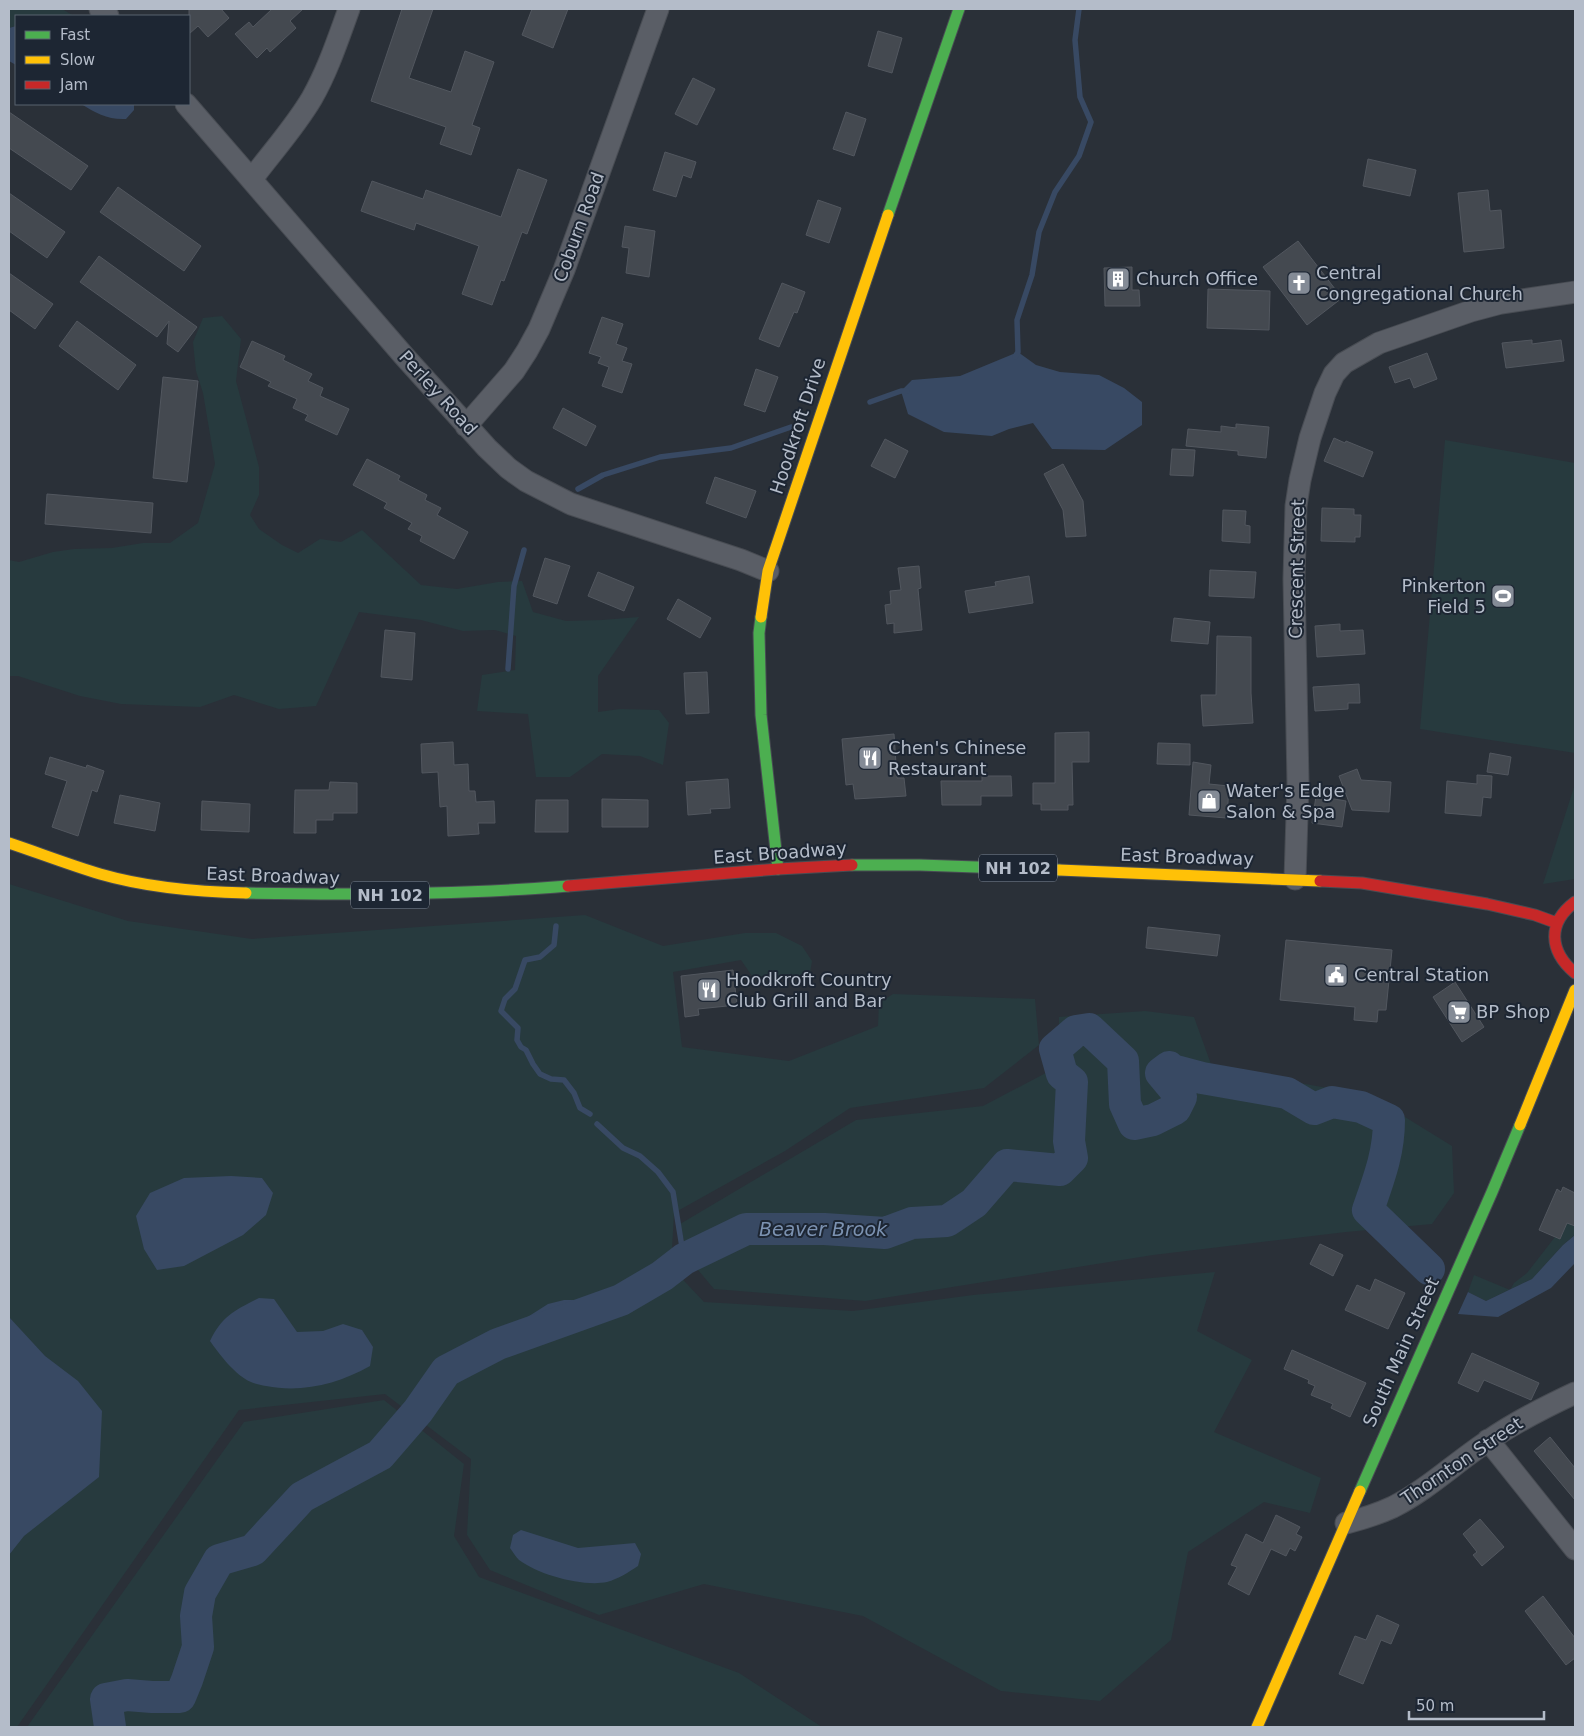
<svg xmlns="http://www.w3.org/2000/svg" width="1584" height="1736" font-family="'DejaVu Sans',sans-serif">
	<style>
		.green { fill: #273a3e }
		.water { fill: #384963 }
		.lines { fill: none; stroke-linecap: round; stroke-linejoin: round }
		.stream { stroke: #384963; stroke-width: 5.5 }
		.river { stroke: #384963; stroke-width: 32 }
		.building { fill: #444950; stroke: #52575f }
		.street-casing { stroke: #484c53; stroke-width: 23 }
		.fast-casing { stroke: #484c53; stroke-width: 13 }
		.slow-casing { stroke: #484c53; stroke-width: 13 }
		.jam-casing { stroke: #484c53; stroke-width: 13 }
		.street { stroke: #5a5e66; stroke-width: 21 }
		.fast { stroke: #4caf50; stroke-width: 11 }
		.slow { stroke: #ffc107; stroke-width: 11 }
		.jam { stroke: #c62828; stroke-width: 11 }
		.labels { text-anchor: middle; stroke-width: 4; stroke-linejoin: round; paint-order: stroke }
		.shield { fill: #1d2633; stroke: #878f9c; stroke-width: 1 }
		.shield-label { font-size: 16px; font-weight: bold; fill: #b4bcc9 }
		.street-label { font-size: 18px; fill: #b4bcc9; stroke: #1d2633 }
		.poi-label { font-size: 18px; fill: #b4bcc9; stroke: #1d2633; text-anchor: start }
		.water-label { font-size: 19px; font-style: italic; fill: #7c92b1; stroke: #1d2633 }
	</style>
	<rect width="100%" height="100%" fill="#2a3038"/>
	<path class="green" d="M9,9H62L74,16H16V26L9,28Z
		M222,316L241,339L236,381L259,467V495L250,515L259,529L282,545L298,553L320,539L341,542L362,530L421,585L457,589L498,582L522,581L533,612L566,621L602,620L639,617L598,676V712L620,709L659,710L669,723L663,765L640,756L602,754L570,777H536L528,714L477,711L482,675L515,670L516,636L495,630L463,631L421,620L359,612L316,706L279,709L234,695L200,707L121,704L80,696L18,676H9V560L19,562L53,552L74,549L112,548L143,543H170L198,523L215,464L203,393L196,371L193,342L203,318Z
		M1445,440L1575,463V753L1420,729Z
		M1575,784V879L1543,884Z
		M9,884L128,921L252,939L585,915L663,946L745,933H776L802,946L812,961L809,979L752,976L741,960L673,972L682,1047L789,1061L878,1026L879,1003L893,994L1035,999L1039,1045L984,1088L850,1108L785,1151L674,1213L671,1267L704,1302L853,1311L973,1295L1215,1272L1197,1331L1252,1360L1214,1432L1321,1478L1310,1513L1264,1502L1188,1552L1171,1640L1100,1701L1001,1691L863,1616L704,1584L599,1615L490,1570L467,1535L471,1459L385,1394L239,1410L17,1727H9Z
		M1145,1011L1194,1017L1212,1067L1371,1096L1452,1146L1454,1193L1432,1224L1346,1232L1153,1255L865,1301L714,1289L688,1258L680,1224L856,1120L983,1106L1059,1066V1017Z
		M1567,1223L1575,1226V1235L1563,1245L1532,1279L1486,1301L1468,1292L1474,1275L1510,1290L1514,1283L1527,1273L1555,1237L1560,1239Z
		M384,1400L464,1464L454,1536L479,1577L739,1673L822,1727H27L244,1422Z"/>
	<path class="water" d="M16,26V65L9,61V28Z
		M81,104H134V110L126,119C108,120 96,113 81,104Z
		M1018,352L1036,365L1060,372L1099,375L1124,388L1142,402V425L1105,450L1052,449L1033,423L1009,429L992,436L944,432L908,414L901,391L912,380L960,376Z
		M231,1176L262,1178L273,1193L266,1215L243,1235L184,1266L157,1270L144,1249L136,1216L150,1193L184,1178Z
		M1575,1235V1263L1551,1288L1498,1317L1458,1314L1468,1292L1486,1301L1532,1279L1563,1245Z
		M678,1258L687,1271L675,1277L638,1305L560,1319L541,1328L506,1357L459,1374L457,1361L468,1353L484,1347L509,1332L526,1318L548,1304L564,1300H584L623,1292L642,1283Z
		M259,1298L274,1299L297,1332L323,1331L343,1324L362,1330L373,1347L370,1366C338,1384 302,1393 266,1386C261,1385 255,1384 251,1382C236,1376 219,1354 210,1341C222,1316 235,1310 259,1298Z
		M9,1317L45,1356L78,1381L102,1411L99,1477L24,1536L9,1555Z
		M521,1530L578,1548L635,1543L641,1554L638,1566C629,1572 618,1579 607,1582C583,1587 539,1575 519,1560C516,1557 513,1552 510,1548L513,1535Z"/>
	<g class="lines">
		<path class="stream" d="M1015,357L1018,352L1017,320L1032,275L1039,232L1055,192L1079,156L1091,122L1080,97L1075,40L1079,9
			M870,402L901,391H907
			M578,489L603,475L660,457L731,448L791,427
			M508,669L514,586L524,550
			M556,926L554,945L540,957L525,960L515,989L505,999L501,1011L518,1028L517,1040L521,1047L526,1050L533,1064L540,1074L551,1079L564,1080L574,1093L580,1108L590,1114
			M597,1124L623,1148L640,1156L658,1172L673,1192L684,1259"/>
		<path class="river" d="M110,1727L106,1699L127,1695L152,1697H180L187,1680L198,1647L196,1616L200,1593L219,1560L253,1550L302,1497L380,1455L418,1411L446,1371L498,1344L621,1300L662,1276L684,1259L746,1229H824L885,1233L912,1223L947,1221L974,1203L1007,1165L1060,1170L1072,1158L1069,1141L1072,1082L1062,1074L1055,1049L1076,1031L1089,1029L1123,1061L1125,1104L1134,1124L1153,1120L1175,1109L1181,1097L1161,1073L1169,1067L1172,1070L1202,1078L1287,1093L1314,1109L1332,1102L1361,1107L1389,1120C1389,1153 1379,1178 1368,1210L1429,1269"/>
	</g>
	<path class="building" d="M189,9H221L229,18L208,37L198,26L189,34Z
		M272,9H303L290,21L296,28L270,52L267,48L257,58L235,34L249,22L253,27Z
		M402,9H433L409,78L451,92L465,51L494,62L472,125L480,128L471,155L440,144L446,127L371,101Z
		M532,9H568L553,48L522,35Z
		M878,31L902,38L892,73L868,66Z
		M693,78L715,89L697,125L675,114Z
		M9,112L88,166L71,190L9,148Z
		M846,112L866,119L854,156L833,149Z
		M665,152L696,162L691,178L683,175L676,197L653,190Z
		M1368,159L1416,170L1410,196L1363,186Z
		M518,169L547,180L527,234L522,232L504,281L501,280L492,305L462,294L479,246L416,223L414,230L361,211L372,181L423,199L426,190L501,217Z
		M118,187L201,246L184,271L100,212Z
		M1488,190L1490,211L1501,210L1504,248L1464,252L1458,193Z
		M9,193L65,232L47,258L9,231Z
		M818,200L841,208L829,243L806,235Z
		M625,226L655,231L649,277L626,273L629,248L622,247Z
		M1298,241L1342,298L1307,325L1263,267Z
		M99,256L197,327L178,352L167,344L169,321L157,337L80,282Z
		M1132,267V290H1139L1140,306H1105L1104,268Z
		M9,273L53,304L35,329L9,310Z
		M782,283L805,292L797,313L794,312L779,347L759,339Z
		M1208,289L1270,291L1269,330L1207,328Z
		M602,317L623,324L616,344L627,348L622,361L632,364L622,393L602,386L609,367L598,363L601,357L589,353Z
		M77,321L136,365L118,390L59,346Z
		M1532,340V344L1561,340L1564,361L1506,368L1502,343Z
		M252,341L285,356L283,360L312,374L308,381L323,388L320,396L349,409L337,435L305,420L308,415L293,408L297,399L268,386L271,382L240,367Z
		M1427,353L1437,379L1414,388L1410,378L1395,383L1389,367Z
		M756,369L778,377L765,412L744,405Z
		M163,377L198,381L187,482L153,478Z
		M563,408L596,426L586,446L553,428Z
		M1236,424L1269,427L1266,458L1238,455V451L1186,446L1188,429L1221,432V426L1236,428Z
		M1334,438L1345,443L1346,441L1373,452L1363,477L1324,461Z
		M885,439L908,451L895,478L871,466Z
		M1172,449L1195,450L1193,476L1170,475Z
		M367,459L400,476L398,480L427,495L425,500L441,508L437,515L468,532L454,559L420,541L422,536L408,529L412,523L384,508L387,503L353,485Z
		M1063,464L1083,501L1086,536L1066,537L1063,510L1044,474Z
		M715,477L756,491L746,518L706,503Z
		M47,494L153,503L151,533L45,524Z
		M1322,508L1354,509V515H1361L1360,537H1355V542L1321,541Z
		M1223,510L1246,511L1245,525L1250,526V543L1222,541Z
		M545,558L570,566L557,604L533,596Z
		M919,566L921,588L918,589L922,630L894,633V623L887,624L885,605L891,604L890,591L901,590L898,568Z
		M1210,570L1256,572L1254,598L1209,596Z
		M598,572L634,587L624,611L588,596Z
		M1029,576L1033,603L969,613L965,591L996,586L995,582Z
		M678,599L711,618L700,638L667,619Z
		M1174,618L1210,622L1208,644L1171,641Z
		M1340,624V631L1363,630L1365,654L1317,657L1315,626Z
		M385,630L415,633L412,680L381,677Z
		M1217,636L1251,637V693L1253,723L1203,726L1201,695H1216Z
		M707,672L709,713L686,714L684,673Z
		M1359,684L1360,703H1348V709L1315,711L1313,687Z
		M1089,732V762H1072L1073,805H1068V810H1041V804H1033V783H1055V733Z
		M894,734L897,778H904L906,796L855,799L853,784L846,785L842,739Z
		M453,742L454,765L468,764L469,791H475L476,802L494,801L495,823H478L479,834L448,836L447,806L440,807L438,772L422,773L421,744Z
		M1158,743L1190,744V765L1157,764Z
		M1490,753L1511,757L1508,775L1487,772Z
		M50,757L86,768L87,765L104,771L97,792L92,790L78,836L52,827L67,781L45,774Z
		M1193,762L1211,765L1209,784L1229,786L1227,818L1189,815Z
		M1357,769L1361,780L1391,782L1389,812L1352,810L1339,776Z
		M1477,775L1492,776L1491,798L1483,797L1481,816L1445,813L1447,781L1477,784Z
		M982,776H1011L1012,796H981V805H942L941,781H982Z
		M728,779L730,808L710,809L711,813L688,815L686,782Z
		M330,782L357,783V813H333V820H316V833H294L295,790H329Z
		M120,795L160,803L155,831L114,823Z
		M1316,796L1346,801L1342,827L1312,823Z
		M602,799L648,800V827H602Z
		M536,800H568V832H535Z
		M202,801L250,804L249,832L201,830Z
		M1148,927L1220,935L1217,956L1146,948Z
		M1286,940L1392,950L1386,1010H1378L1377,1022L1354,1020L1355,1007L1280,1000Z
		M733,970L737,1005L698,1009L699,1015L685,1017L681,976Z
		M1455,982L1484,1027L1462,1042L1433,997Z
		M1563,1187L1575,1193V1226L1567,1223L1560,1239L1539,1230L1557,1189L1561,1192Z
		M1320,1244L1343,1255L1333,1276L1310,1264Z
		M1375,1279L1405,1293L1388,1329L1345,1310L1357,1285L1370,1291Z
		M1292,1350L1366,1383L1350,1417L1331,1408L1333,1404L1311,1395L1315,1386L1308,1383L1309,1380L1284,1369Z
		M1472,1353L1539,1383L1531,1400L1484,1380L1478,1392L1458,1383Z
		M1550,1437L1575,1468V1500L1534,1451Z
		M1276,1515L1300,1527L1296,1534L1302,1537L1295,1551L1290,1548L1286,1556L1271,1549L1249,1595L1228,1584L1237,1567L1231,1565L1246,1534L1263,1543Z
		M1480,1519L1504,1547L1482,1566L1473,1555L1477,1552L1463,1534Z
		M1543,1596L1575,1638V1658L1566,1665L1525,1611Z
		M1377,1615L1399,1625L1391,1644L1381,1640L1363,1684L1339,1674L1355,1636L1366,1640Z"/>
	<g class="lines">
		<g class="street-casing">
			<path id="street" d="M100,9L108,16
				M186,104L404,356L487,448L508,468L526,481L571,504L741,560L768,571
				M252,179C272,152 295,127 312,98C328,70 338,39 349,9
				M466,426L514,371L527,351L539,329L564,270L658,9
				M1295,879L1298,783L1294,579L1296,506L1300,480L1310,438L1325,393L1334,374L1344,363L1379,343L1471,311L1501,303L1575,292
				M1488,1440L1575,1549
				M1346,1523C1362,1519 1378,1514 1393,1507C1427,1490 1456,1462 1488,1441C1515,1422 1545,1407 1575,1393"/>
		</g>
		<g class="fast-casing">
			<path id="fast" d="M888,215L959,9
				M761,617L759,633L761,715L778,869
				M852,865H920L1059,870
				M246,893C353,895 461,895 568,886
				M1360,1491L1492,1192L1520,1125"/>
		</g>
		<g class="slow-casing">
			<path id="slow" d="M761,617L768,571L888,215
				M9,843C39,853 70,865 100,874C145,887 199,892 246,893
				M1059,870L1320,881
				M1520,1125L1575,990
				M1257,1727L1360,1491"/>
		</g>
		<g class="jam-casing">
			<path id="jam" d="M1320,881L1362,883L1487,904L1535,915L1557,923
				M568,886L778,869L852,865
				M1575,902C1547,923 1549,951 1575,973"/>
		</g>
		<use href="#street" class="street"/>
		<use href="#fast" class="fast"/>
		<use href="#slow" class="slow"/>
		<use href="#jam" class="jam"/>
	</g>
	<defs>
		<g id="building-square" transform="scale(1.25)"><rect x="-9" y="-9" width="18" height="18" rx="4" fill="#848b96" stroke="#1d2633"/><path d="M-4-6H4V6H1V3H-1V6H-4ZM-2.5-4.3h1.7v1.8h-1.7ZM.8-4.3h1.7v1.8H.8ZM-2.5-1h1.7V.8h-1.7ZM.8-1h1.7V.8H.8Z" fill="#fff"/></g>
		<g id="church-square" transform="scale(1.25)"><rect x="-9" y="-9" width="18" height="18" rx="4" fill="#848b96" stroke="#1d2633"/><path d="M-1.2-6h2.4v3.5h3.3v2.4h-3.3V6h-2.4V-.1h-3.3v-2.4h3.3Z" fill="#fff"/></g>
		<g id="stadium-square" transform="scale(1.25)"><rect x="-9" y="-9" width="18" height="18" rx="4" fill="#848b96" stroke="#1d2633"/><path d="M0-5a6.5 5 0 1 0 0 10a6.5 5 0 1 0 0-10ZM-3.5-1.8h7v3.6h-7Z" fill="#fff"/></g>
		<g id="restaurant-square" transform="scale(1.25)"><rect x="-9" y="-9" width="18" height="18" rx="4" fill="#848b96" stroke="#1d2633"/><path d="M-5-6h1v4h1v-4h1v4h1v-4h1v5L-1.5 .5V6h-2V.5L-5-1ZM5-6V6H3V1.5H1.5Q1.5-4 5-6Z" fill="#fff"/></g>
		<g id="shop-square" transform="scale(1.25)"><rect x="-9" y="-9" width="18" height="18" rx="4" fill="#848b96" stroke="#1d2633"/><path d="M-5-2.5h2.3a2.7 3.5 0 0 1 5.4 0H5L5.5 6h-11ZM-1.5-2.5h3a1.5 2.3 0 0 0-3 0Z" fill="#fff"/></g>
		<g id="civic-square" transform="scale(1.25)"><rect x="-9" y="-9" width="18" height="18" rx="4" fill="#848b96" stroke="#1d2633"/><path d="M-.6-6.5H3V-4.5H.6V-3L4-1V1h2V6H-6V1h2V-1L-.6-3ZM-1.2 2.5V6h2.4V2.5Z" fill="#fff"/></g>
		<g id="supermarket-square" transform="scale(1.25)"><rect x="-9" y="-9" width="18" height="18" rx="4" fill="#848b96" stroke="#1d2633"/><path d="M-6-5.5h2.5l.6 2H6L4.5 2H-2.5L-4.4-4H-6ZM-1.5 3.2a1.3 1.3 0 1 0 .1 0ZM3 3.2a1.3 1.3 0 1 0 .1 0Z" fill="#fff"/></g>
	</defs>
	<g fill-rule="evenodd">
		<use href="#building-square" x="1118" y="279"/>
		<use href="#church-square" x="1299" y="283"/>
		<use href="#stadium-square" x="1503" y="596"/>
		<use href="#restaurant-square" x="870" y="758"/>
		<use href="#shop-square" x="1209" y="801"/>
		<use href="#civic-square" x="1336" y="975"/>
		<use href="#restaurant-square" x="709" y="990"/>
		<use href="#supermarket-square" x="1459" y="1012"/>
	</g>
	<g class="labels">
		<g class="shield">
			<rect x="979" y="854.5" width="78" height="27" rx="4"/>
			<rect x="351" y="881.5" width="78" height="27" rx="4"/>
		</g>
		<g class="shield-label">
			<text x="1018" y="874">NH 102</text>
			<text x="390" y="901">NH 102</text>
		</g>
		<g class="street-label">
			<text transform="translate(579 227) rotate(-70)" y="6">Coburn Road</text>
			<text transform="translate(438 393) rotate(48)" y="6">Perley Road</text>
			<text transform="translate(798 426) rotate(-72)" y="6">Hoodkroft Drive</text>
			<text transform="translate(1297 569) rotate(-89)" y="6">Crescent Street</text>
			<text transform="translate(780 853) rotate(-4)" y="6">East Broadway</text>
			<text transform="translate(1187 857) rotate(2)" y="6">East Broadway</text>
			<text transform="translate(273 876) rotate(2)" y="6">East Broadway</text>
			<text transform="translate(1401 1352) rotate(-66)" y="6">South Main Street</text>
			<text transform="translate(1462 1461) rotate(-34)" y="6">Thornton Street</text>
		</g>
		<g class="poi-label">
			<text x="1316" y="279">Central<tspan x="1316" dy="21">Congregational Church</tspan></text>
			<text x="1136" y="285">Church Office</text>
			<text x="1486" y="592" text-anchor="end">Pinkerton<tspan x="1486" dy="21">Field 5</tspan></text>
			<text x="888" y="754">Chen's Chinese<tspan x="888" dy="21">Restaurant</tspan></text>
			<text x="1226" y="797">Water's Edge<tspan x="1226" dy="21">Salon &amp; Spa</tspan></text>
			<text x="1354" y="981">Central Station</text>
			<text x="726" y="986">Hoodkroft Country<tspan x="726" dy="21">Club Grill and Bar</tspan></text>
			<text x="1476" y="1018">BP Shop</text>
		</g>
		<g class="water-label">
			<text x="823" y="1236">Beaver Brook</text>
		</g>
	</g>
	<rect width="1584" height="1736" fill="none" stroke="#b4bcc9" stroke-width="20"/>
	<rect x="15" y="15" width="175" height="90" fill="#1d2633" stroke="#59626f"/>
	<rect x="25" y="31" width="25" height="8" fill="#4caf50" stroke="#59626f"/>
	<text x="60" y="40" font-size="15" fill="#b4bcc9">Fast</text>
	<rect x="25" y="56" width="25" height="8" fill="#ffc107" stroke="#59626f"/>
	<text x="60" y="65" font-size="15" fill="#b4bcc9">Slow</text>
	<rect x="25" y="81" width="25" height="8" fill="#c62828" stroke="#59626f"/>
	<text x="60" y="90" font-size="15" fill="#b4bcc9">Jam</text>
	<path d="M1409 1711v8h135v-8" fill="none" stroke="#b4bcc9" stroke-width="2.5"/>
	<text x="1416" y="1711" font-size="15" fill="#b4bcc9" stroke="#1d2633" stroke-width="4" paint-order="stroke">50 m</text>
</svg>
